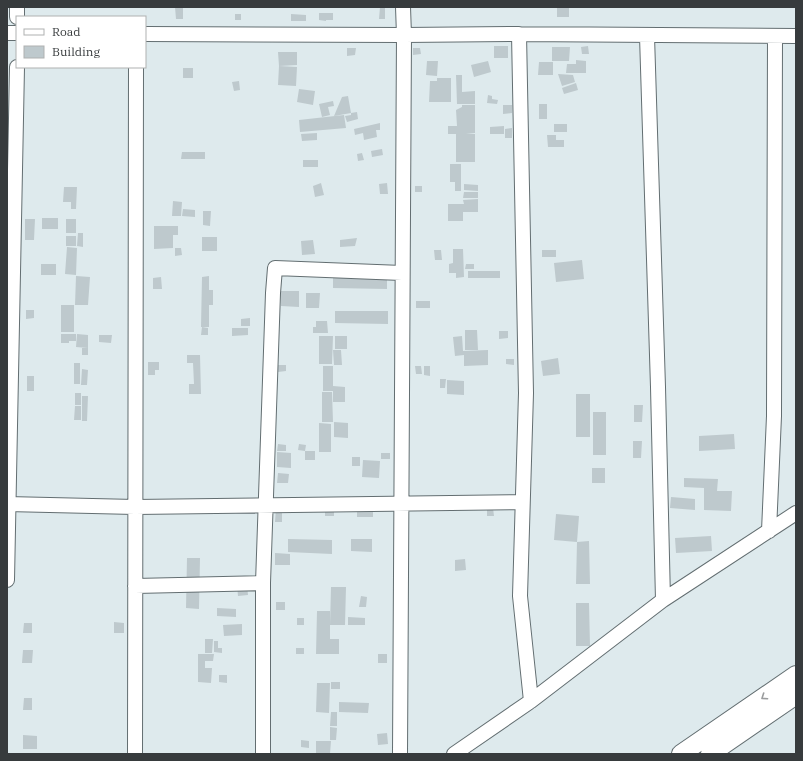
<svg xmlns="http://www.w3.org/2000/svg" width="803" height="761" font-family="'IBM Plex Serif',serif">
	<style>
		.building { fill: #bec9cd }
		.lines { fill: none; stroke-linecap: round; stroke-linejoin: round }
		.minor-casing { stroke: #636e71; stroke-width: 16 }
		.major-casing { stroke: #636e71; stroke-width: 20 }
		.minor { stroke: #fff; stroke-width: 14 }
		.major { stroke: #fff; stroke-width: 18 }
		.oneway { stroke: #9b9d9e }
	</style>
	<rect width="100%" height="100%" fill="#deeaed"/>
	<path class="building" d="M175,7H183V19H176Z
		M380,7H385V19H379Z
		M557,7H569V17H557Z
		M319,13H326V21L319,20Z
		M326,13H333V20H326Z
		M235,14H241V20H235Z
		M291,14L306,15V21H291Z
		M494,46H508V58H494Z
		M588,46L589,54H582L581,47Z
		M552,47H570L569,61H552Z
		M347,48H356L355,55L347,56Z
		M413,48H420L421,54L413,55Z
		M278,52H297V65L279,66Z
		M576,60L586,61V73H566L567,64H576Z
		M427,61H438L437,76L426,75Z
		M488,61L491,72L474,77L471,65Z
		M539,62H553V75H538Z
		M279,66L297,67L296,86L278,85Z
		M183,68H193V78H183Z
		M558,74L573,75L575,82L562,86Z
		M456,75H462V92L475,91V104H457Z
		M437,78H451V102H429L430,81H437Z
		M239,81L240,90L234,91L232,82Z
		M576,83L578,90L564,94L562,88Z
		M299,89L315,91L313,105L297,102Z
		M488,95L492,96V99L498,100L497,104L487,103Z
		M348,96L351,113L334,116L342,97Z
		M333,101L334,106L328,107L330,115L322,117L319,104Z
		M539,104H547V119H539Z
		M462,105H475V133H466L475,134V162H456V134H448V126H457L456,110L462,107Z
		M503,105H512V113L503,114Z
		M357,112L358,119L347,122L345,116L351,115V113Z
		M344,115L346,128L300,132L299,120Z
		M380,123V130H376L377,137L364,140L363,133L355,135L354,129Z
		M554,124H567V132H554Z
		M504,126V134H490V127Z
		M512,128V138H505V129Z
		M317,133V140L302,141L301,134Z
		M547,135H556V140H564V147H548Z
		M382,149L383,155L372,157L371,151Z
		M182,152H205V159H181Z
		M362,153L364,160L358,161L357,154Z
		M303,160H318V167H303Z
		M450,164H461V191H455V182H450Z
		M321,183L324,195L315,197L313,186Z
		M387,183L388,194H380L379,184Z
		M464,184L478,185V191L464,190Z
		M415,186H422V192H415Z
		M64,187H77L76,209H71V202H63Z
		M464,192H478V198H463Z
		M478,199V212H463V221H448V204H464L463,200Z
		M173,201L182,202L181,216H172Z
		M183,209L195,210V217L182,216Z
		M203,211H211L210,226L203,225Z
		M42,218H58V229H42Z
		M25,219H35L34,240H25Z
		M66,219H76V233H66Z
		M154,226H178V235H173V248L154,249Z
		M78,233H83V247L77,246Z
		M66,236H76V246H66Z
		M202,237H217V251H202Z
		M357,238L355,246L340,247V240Z
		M313,240L315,254L302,255L301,241Z
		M67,247L77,248L76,275L65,274Z
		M175,248H181L182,255L175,256Z
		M453,249H463L464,277L456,278V273H449V264L453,263Z
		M434,250H441L442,260H435Z
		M542,250H556V257H542Z
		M582,260L584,279L556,282L554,263Z
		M41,264H56V275H41Z
		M466,264H474V269H465Z
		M468,271H500V278H468Z
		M333,275L387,276V289L333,288Z
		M76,276L90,277L88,305H75Z
		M209,276V290H213V305H209V327H201L202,277Z
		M161,277L162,289H153V278Z
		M281,291H299V307L281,306Z
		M306,293H320L319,308H306Z
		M416,301H430V308H416Z
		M61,305H74V332H61Z
		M26,310H34V318L26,319Z
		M335,311H388V324L335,323Z
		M250,318V326H241V319Z
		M316,321H327L328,333H313V327H316Z
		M202,327L208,328V335H201Z
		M232,328H248V335L232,336Z
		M465,330H477L478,350H465Z
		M499,331H508V338L499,339Z
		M61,334H76V341H69V343H61Z
		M77,334L88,335V348L76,347Z
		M99,335H112L111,343L99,342Z
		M319,336H333L332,364H319Z
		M335,336H347V349H335Z
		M462,336L463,351L488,350V365L464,366V355L455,356L453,337Z
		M82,348H88V355H82Z
		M333,350H341L342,365H334Z
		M187,355H200L201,394H189V384H194L193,363H187Z
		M558,358L560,374L543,376L541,361Z
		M506,359H514V365L506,364Z
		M148,362H159V370H155V375H148Z
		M74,363H80V384H74Z
		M278,365H286V371L278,372Z
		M323,366H333V386L345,387V402H333V391H323Z
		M415,366H421L422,374H416Z
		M424,366H430V376L424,375Z
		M82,369L88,370L87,385H81Z
		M27,376H34V391H27Z
		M440,379H446L445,388H440Z
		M447,380L464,381V395L447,394Z
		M322,392H332L333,422H322Z
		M75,393H81V405H75Z
		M576,394H590V437H576Z
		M82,396H88L87,421H82Z
		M634,405H643L642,422H634Z
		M75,406H81V420H74Z
		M593,412H606V455H593Z
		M334,422L348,423V438L334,437Z
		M319,423L331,424V452H319Z
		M734,434L735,449L699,451V436Z
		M633,441H642L641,458H633Z
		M278,444L286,445V451H277Z
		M299,444L306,445L305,451L298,450Z
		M305,451H315V460H305Z
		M277,452L291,453V468L277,467Z
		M381,453H390V459H381Z
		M352,457H360V466H352Z
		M363,460L380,461L379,478L362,477Z
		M592,468H605V483H592Z
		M278,473L289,474L288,483H277Z
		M684,478L718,479L717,491H732L731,511L704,510V488L684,487Z
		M671,497L695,499V510L670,508Z
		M276,508H282V522H275Z
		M357,508L373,509V517H357Z
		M487,508H493L494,516H487Z
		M325,509H334V516H325Z
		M556,514L579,516L577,542L554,540Z
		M711,536L712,551L676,553L675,538Z
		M288,539L332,540V554L288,552Z
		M351,539H372V552L351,551Z
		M589,541L590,584H576L577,542Z
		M275,553L290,554V565H275Z
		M187,558H200L199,609L186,608Z
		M465,559L466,570L455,571V560Z
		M237,585H247L248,595L238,596Z
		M331,587H346L345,625H330Z
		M361,596L367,597L366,607H359Z
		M276,602H285V610H276Z
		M576,603H589L590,646H576Z
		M217,608L236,609V617L217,616Z
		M317,611H330V639H339V654H316Z
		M348,617L365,618V625H348Z
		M297,618H304V625H297Z
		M114,622L124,623V633H114Z
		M24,623H32V633H23Z
		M242,624V635L224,636L223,625Z
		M205,639H213L212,653H205Z
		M214,641H218V648H222V653L214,652Z
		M296,648H304V654H296Z
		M23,650H33L32,663H22Z
		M198,654H214L213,661H205V668H212L211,683L198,682Z
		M378,654H387V663H378Z
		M219,675H227V683L219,682Z
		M331,682H340V689H331Z
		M317,683H330L329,713L316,712Z
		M24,698H32V710H23Z
		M339,702L369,703L368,713L339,712Z
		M331,712H337V726H330Z
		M330,727L337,728L336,740H330Z
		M387,733L388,744L378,745L377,734Z
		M23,735L37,736V749H23Z
		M301,740L309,741V748L301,747Z
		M316,741H331L330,754H316Z"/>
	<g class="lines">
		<g class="minor-casing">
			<path id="minor" d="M17,7V17
				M7,33H17
				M145,34L404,35L519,34L796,36
				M519,34L526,393L520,596L531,701
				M647,36L658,387L663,600
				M7,504L135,507L522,502
				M769,531L774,416L775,36
				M7,580L17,67
				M135,586L263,583
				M135,754L136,67
				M263,754V583L273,293L275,268L402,273
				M400,754L404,35L403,7
				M454,754L531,701L663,600L796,513"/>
		</g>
		<g class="major-casing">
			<path id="major" d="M681,754L796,675
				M710,754L796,695"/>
		</g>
		<use href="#minor" class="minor"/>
		<use href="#major" class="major"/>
	</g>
	<defs><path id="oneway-chevron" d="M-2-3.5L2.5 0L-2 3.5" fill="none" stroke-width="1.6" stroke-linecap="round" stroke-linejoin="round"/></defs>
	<use class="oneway" href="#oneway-chevron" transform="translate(764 697) rotate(146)"/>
	<rect width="803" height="761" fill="none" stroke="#373b3d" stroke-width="16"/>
	<rect x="16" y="16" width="130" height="52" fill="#ffffff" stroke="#afb1b1"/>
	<rect x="24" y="29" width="20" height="6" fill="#ffffff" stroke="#afb1b1"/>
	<text x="52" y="36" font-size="12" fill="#373b3d">Road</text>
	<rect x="24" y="46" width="20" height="12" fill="#bec9cd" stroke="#afb1b1"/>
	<text x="52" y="56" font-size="12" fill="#373b3d">Building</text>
</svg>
